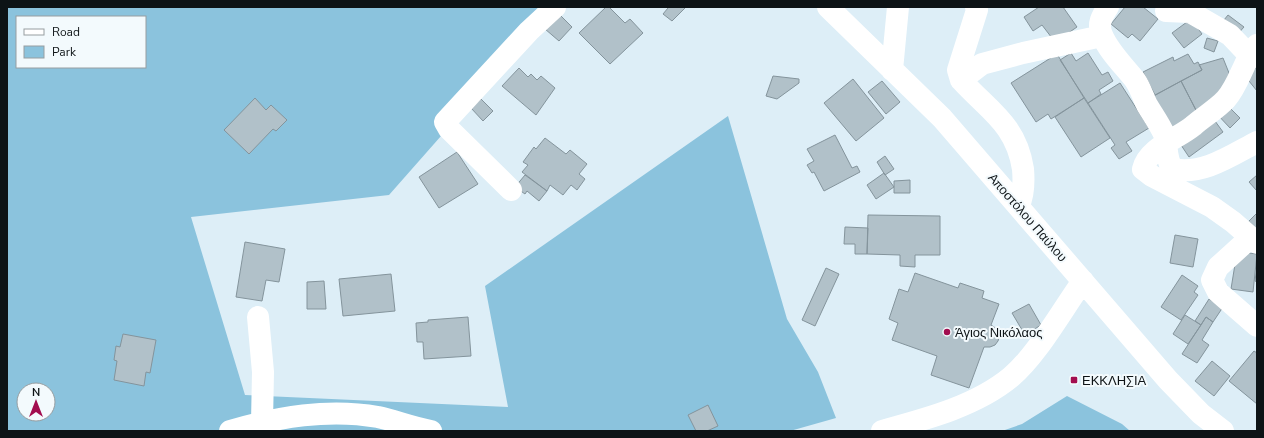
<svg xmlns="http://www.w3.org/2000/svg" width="1264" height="438" font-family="'Nunito Sans',sans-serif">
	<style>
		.green { fill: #8bc3dd; fill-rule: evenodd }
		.building { fill: #b1c1c9; stroke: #84949c }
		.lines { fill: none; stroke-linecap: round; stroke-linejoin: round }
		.minor { stroke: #fff; stroke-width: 22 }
		.poi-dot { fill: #a20d4f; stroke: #f3fafd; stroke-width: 1.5 }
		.labels { text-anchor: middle; stroke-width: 4; stroke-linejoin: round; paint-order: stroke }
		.street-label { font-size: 13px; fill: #0d1316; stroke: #f3fafd }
		.poi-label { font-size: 13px; fill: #0d1316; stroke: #f3fafd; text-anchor: start }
	</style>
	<rect width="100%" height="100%" fill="#ddeef7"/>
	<path class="green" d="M7,7H548L552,10L389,195L191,217L245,395L508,407L485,286L728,116L787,319L818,372L836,418L790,431H7ZM17,17H145V67H17ZM24,390H48V414H24Z
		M1067,396L1122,424L1130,431H1002L1022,424Z"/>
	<path class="building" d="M606,7H609L625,23L630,19L643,33L610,64L579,33Z
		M667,7H686L672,21L663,14L668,8Z
		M1039,7H1063L1077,27L1055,42L1042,25L1033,31L1024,17Z
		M1125,7H1143L1158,19L1140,41L1132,34L1128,38L1111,24Z
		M559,14L572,27L559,41L545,29Z
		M1228,15L1244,27L1235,37L1220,25Z
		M1191,19L1202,34L1184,48L1172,33Z
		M1207,38L1218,41L1214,52L1204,48Z
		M1071,53L1076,61L1088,53L1102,75L1108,72L1113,81L1099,90L1101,94L1088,103L1060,60Z
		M1057,54L1084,98L1051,119L1048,114L1036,122L1011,83Z
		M1188,54L1194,64L1198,62L1202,70L1155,95L1143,72L1173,57L1174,61Z
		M1223,58L1231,78L1198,114L1181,81L1202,70L1199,65Z
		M1257,67V91L1245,76Z
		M519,68L528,77L531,74L537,80L541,76L555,88L536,115L502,86Z
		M773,76L799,79V83L777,99L766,96Z
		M853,79L884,118L856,141L824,103Z
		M882,81L900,102L886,114L868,92Z
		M1181,81L1198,114L1169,130L1152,97Z
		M1120,83L1149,128L1126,142L1132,151L1119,159L1111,148L1115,145L1088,103Z
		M255,98L266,110L271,105L287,120L276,131L273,129L249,154L224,130Z
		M1084,98L1110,138L1081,157L1055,117Z
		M481,99L493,111L483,121L471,108Z
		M1226,104L1240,118L1230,128L1216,113Z
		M1215,121L1223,132L1189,157L1181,145Z
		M835,135L852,168L857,166L860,172L824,191L814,172L812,173L807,165L814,161L807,149Z
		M545,138L566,154L570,150L587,164L579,174L585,179L577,190L571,185L563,195L550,185L547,191L522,172L528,165L523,162L534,147L536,149Z
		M457,152L478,184L439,208L419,177Z
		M885,156L894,169L885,175L877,162Z
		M884,173L894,187L876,199L867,185Z
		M525,175L547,191L539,201L527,191L525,194L515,187Z
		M1257,175V191L1249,182Z
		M910,180V193H894V181Z
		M1257,213V234L1245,225Z
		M868,215L940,216V255H915V267L900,266V255L867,254Z
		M845,227L868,228L867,254H855V244H844Z
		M1175,235L1198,239L1193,267L1170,263Z
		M245,242L285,249L279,282L266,280L262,301L236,297Z
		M1240,252L1257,254L1253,292L1231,289L1236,258Z
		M1257,265V282L1255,281Z
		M826,268L839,274L815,326L802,320Z
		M915,273L958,288L960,283L984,291L982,298L999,304L991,325L997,329L1000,335L998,341L995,345L990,347H984L969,388L931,375L937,356L892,340L898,323L889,319L899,289L908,292Z
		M391,274L395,311L343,316L339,279Z
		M1182,275L1198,286L1194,292L1198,295L1181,320L1161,307Z
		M324,281L326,309H307V282Z
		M1209,299L1223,307L1213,322L1206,317L1201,325L1195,321Z
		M1029,304L1041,325L1025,335L1012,313Z
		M1185,315L1201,325L1188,344L1173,334Z
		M468,317L471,356L424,359L423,342H417L416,323L428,322V320Z
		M1206,317L1213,322L1202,340L1209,345L1197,363L1182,354Z
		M123,334L156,340L150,373L146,372L144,386L114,380L117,361L114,360L116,346L120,347Z
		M1254,351L1257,353V404L1229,381Z
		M1212,361L1230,376L1214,396L1195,381Z
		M708,405L718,426L707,431H696L688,415Z"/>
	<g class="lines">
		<path class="minor" d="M828,7L942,118L1168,380L1201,414L1223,431
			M976,7L977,10L958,70L961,80C989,111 1016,124 1023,169C1024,181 1024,194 1019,205
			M1108,7C1102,16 1097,24 1102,35C1109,52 1124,66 1135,80C1140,87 1143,97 1147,105C1153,115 1159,123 1164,134C1168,146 1165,159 1173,169C1202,176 1232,155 1257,142
			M1166,11L1190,12L1230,35L1249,55
			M1257,45C1243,61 1240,83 1226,99C1217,109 1203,117 1193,126C1177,139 1148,148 1143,169L1152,176L1212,207L1233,222L1257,243
			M892,70L898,7
			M961,80L982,64L1023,53L1102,36
			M511,190L449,129L445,122L529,31L555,7
			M1250,238L1218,267L1212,280L1218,292L1257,326
			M258,317L263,372L262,422
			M230,431C278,417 328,408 378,417C396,421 413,428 431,431
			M882,431C926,419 976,406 1011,377C1038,354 1062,310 1083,281"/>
	</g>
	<g class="poi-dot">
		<circle cx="947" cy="332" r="4"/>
		<rect x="1070" y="376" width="8" height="8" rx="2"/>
	</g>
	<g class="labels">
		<g class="street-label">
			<text transform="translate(1028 217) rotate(49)" y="5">Αποστόλου Παύλου</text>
		</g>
		<g class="poi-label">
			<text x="955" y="337">Άγιος Νικόλαος</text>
			<text x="1082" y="385">ΕΚΚΛΗΣΙΑ</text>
		</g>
	</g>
	<rect width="1264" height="438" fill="none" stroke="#0d1316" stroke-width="16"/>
	<rect x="16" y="16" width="130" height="52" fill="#f3fafd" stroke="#979ea1"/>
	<rect x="24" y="29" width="20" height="6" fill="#ffffff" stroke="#979ea1"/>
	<text x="52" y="36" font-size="12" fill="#0d1316">Road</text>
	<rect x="24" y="46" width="20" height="12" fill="#8bc3dd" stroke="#979ea1"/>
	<text x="52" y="56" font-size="12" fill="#0d1316">Park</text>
	<g transform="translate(36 402)"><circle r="19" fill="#f3fafd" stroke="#979ea1"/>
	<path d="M0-3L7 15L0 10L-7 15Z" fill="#a20d4f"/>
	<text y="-6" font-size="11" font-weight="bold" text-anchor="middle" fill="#0d1316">N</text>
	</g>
</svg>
